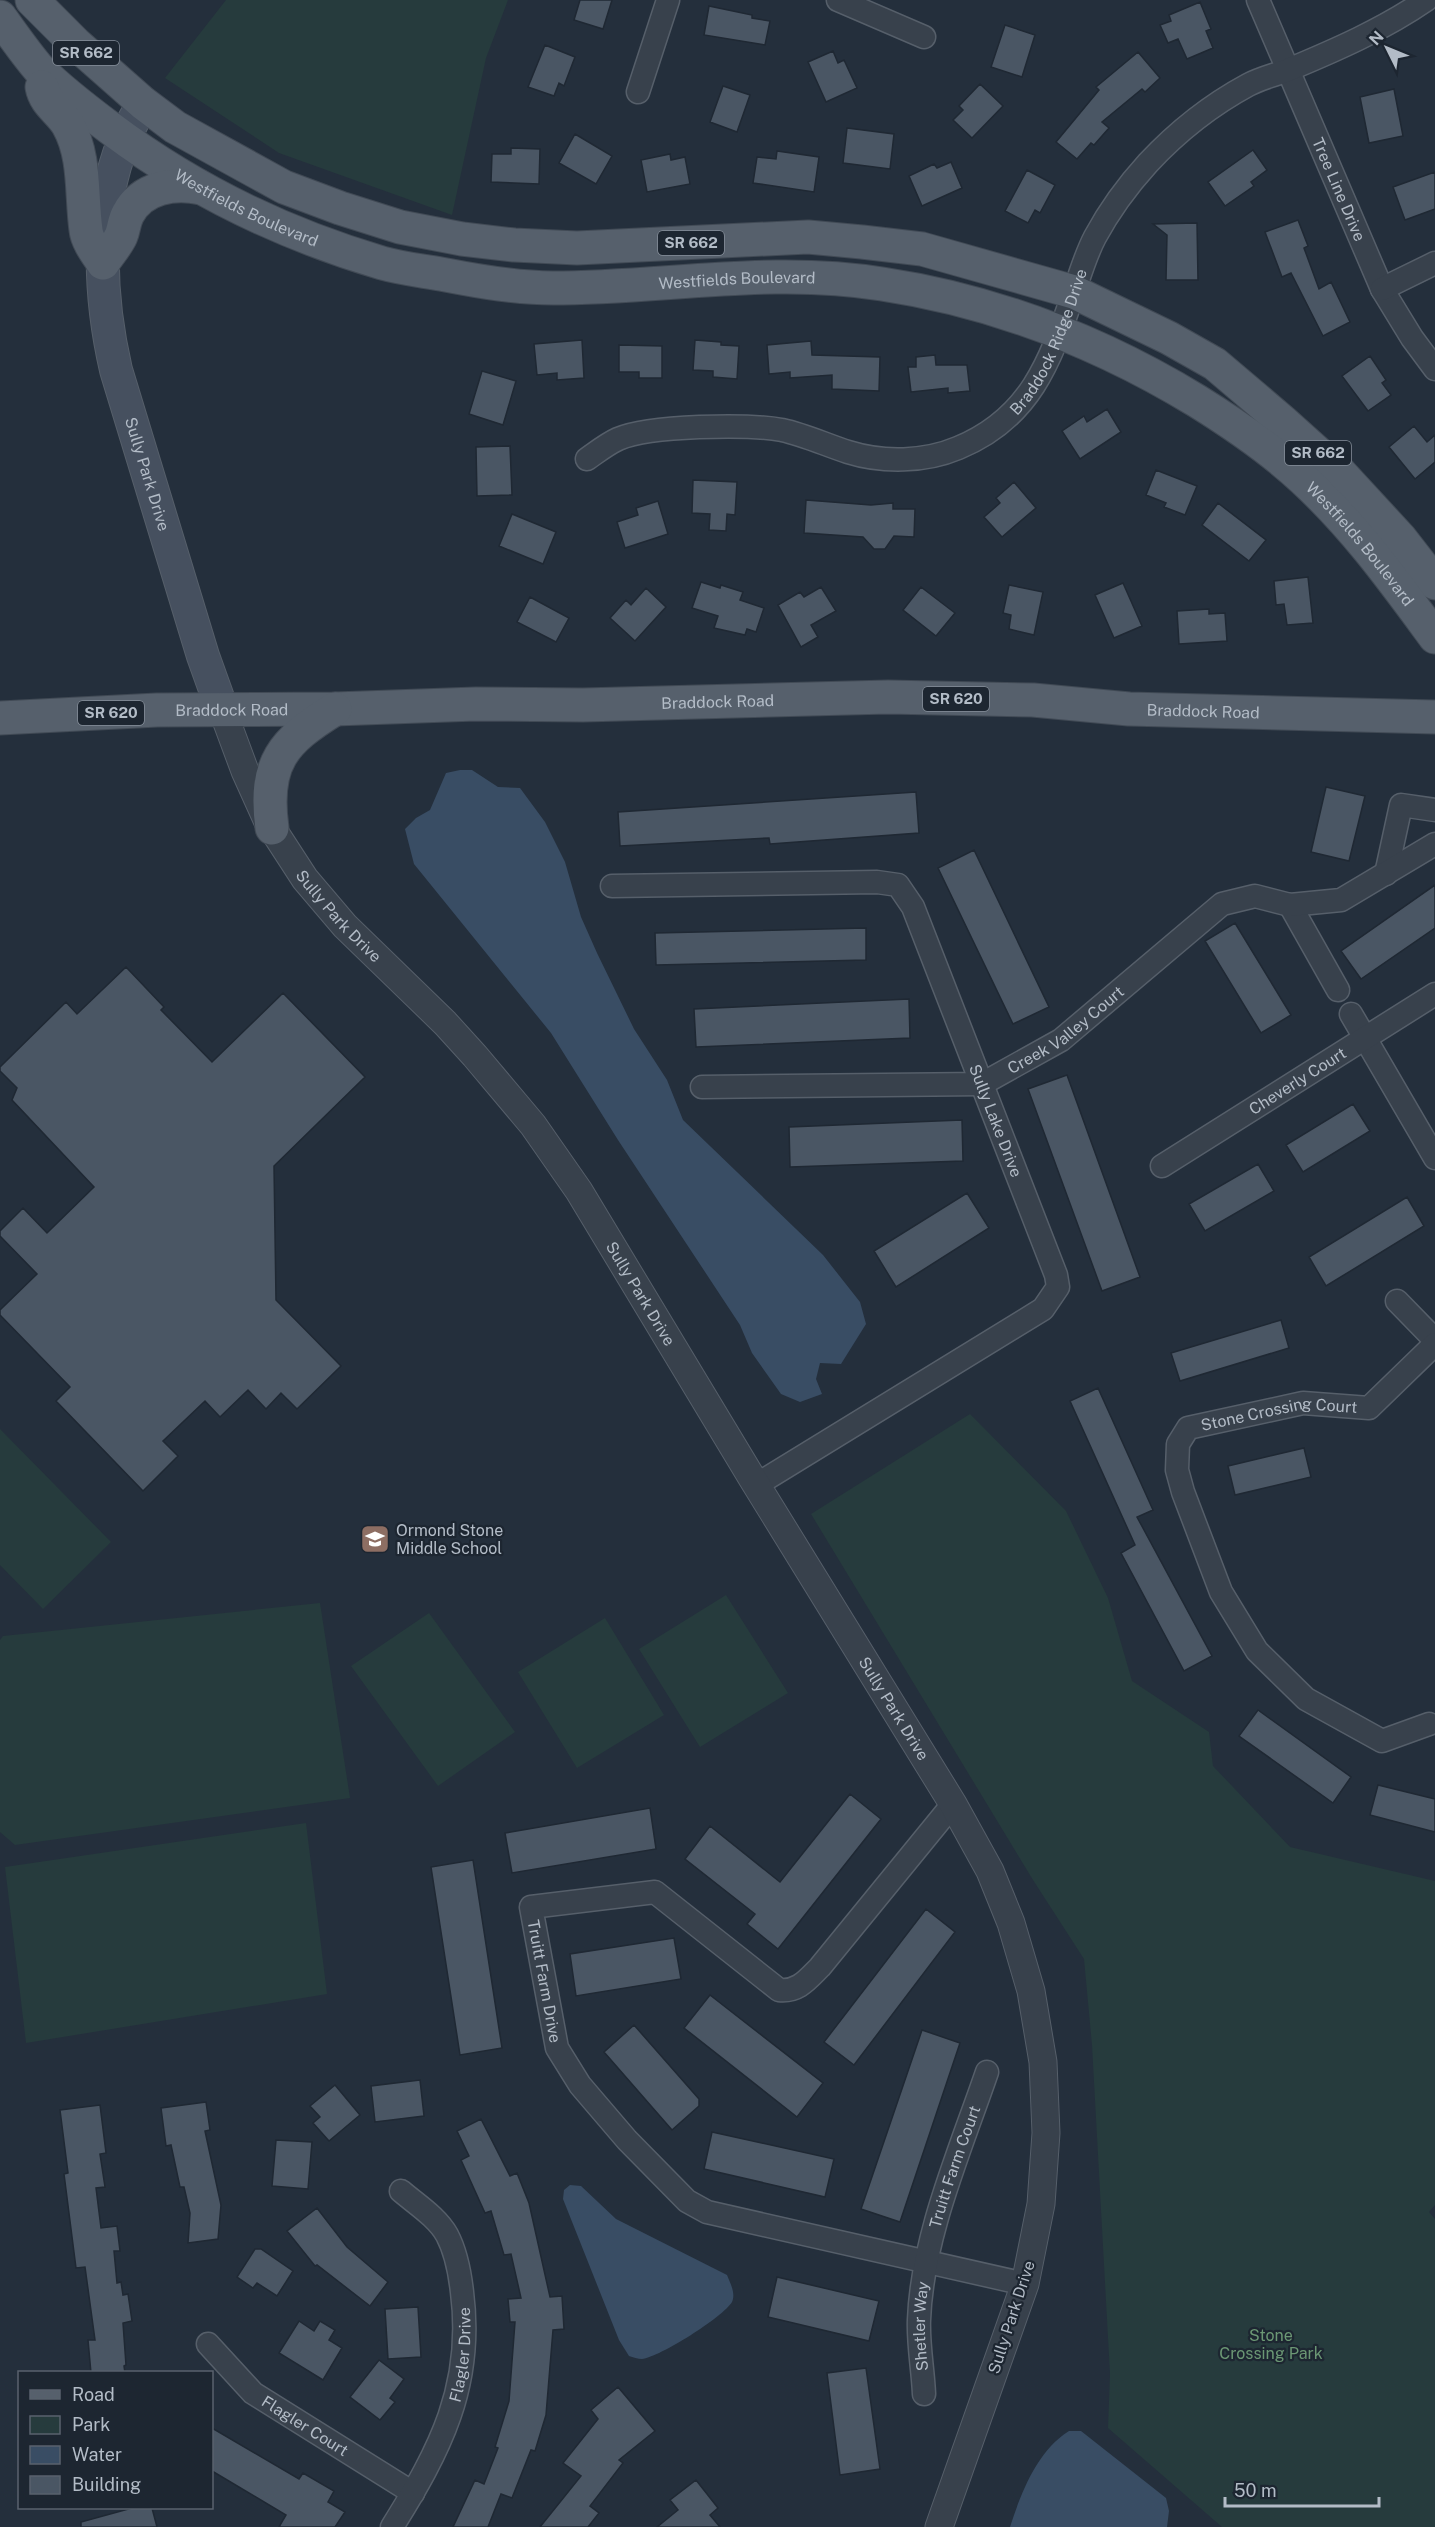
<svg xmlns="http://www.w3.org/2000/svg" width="1435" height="2527" font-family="'Public Sans',sans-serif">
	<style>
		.green { fill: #263b3d }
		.water { fill: #394d64 }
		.building { fill: #4a5664; stroke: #1f2833; stroke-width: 1.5 }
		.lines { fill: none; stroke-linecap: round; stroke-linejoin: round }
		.minor-casing { stroke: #565f6a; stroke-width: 25 }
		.tertiary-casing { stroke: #565f6a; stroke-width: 29 }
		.secondary-casing { stroke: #565f6a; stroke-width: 34 }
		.primary-casing { stroke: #414a55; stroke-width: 35 }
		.minor { stroke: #38414c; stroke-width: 22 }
		.tertiary { stroke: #38414c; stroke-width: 27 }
		.secondary { stroke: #46505f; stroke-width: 32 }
		.primary { stroke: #56606c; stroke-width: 33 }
		.labels { text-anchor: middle; stroke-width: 4.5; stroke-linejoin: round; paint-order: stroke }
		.shield { fill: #1d2631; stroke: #868f9a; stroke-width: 1.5 }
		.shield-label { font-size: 15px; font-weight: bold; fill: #b3bcc7 }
		.street-label { font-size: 16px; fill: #b3bcc7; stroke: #1d2631 }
		.poi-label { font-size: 16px; fill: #b3bcc7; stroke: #1d2631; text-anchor: start }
		.park-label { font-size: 16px; fill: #6b9774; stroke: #1d2631 }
	</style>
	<rect width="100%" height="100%" fill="#242f3c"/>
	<path class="green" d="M226,0H508L486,58L452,215L279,153L165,78Z
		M970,1414L1066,1511L1108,1598L1132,1681L1209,1732L1213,1766L1290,1847L1435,1881V2205L1429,2212L1435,2219V2527H1222L1108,2428L1110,2374L1092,2045L1084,1959L1033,1880L811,1514Z
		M0,1429L111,1542L43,1609L0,1565Z
		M726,1595L788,1693L700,1747L639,1649Z
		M320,1603L350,1798L15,1845L0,1832V1640L3,1636Z
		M429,1613L515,1732L438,1786L351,1666Z
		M605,1618L664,1715L577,1768L518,1672Z
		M306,1823L327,1994L26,2043L5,1867Z"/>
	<path class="water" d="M460,770H472L498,787L520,788L545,822L565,862L581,917L597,953L634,1029L667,1080L683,1120L823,1255L860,1302L866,1324L841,1364L820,1363L816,1379L822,1394L800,1402L781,1394L752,1353L740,1325L618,1140L551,1033L414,864L405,829L416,818L430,810L446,773Z
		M570,2185L581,2186L616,2219L727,2275C730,2283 736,2293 732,2302C723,2317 660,2357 642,2359C638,2359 633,2357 629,2356L619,2340L563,2199L564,2190Z
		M1069,2431H1081L1166,2498L1169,2511L1167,2527H1010C1021,2493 1037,2451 1069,2431Z"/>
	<path class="building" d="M580,0H612L603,29L574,20Z
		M1200,2L1211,29L1206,31L1213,48L1187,59L1178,39L1168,43L1160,25L1171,21L1169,15Z
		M709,6L752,15V18L770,21L765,45L704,35Z
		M1005,25L1035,35L1022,77L991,67Z
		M545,45L575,57L564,86L559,83L554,96L528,87Z
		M833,51L838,63L844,60L857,88L826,102L808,62Z
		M1138,52L1160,78L1145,92L1142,89L1102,122L1109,128L1094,145L1091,143L1077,159L1056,142L1099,90L1096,87Z
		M980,84L1003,106L972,138L953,120L963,110L959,106Z
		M723,86L750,95L737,132L710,122Z
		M1394,89L1403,136L1369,143L1360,97Z
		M847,128L894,134L890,169L843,163Z
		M575,134L612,156L596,184L559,163Z
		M511,148L540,149L539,184L491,182L492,154H511Z
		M1253,150L1267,170L1251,182L1254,186L1225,206L1208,182Z
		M777,151L819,157L814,192L753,183L757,157L776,159Z
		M670,154L671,160L685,157L690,184L647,192L641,160Z
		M951,162L962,188L922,206L909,176L934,164L937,168Z
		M1027,170L1055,185L1040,213L1035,210L1028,223L1005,211Z
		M1435,172V209L1405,220L1393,187Z
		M1298,220L1308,246L1304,248L1319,289L1331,282L1350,322L1323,336L1291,273L1282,277L1265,232Z
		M1197,223L1198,280H1166L1167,235L1153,224Z
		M582,340L584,378L557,380V373L537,375L534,344Z
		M695,340L721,342V345L739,346L737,379L713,377V371L693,370Z
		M811,341L812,355L880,357L879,391L832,389V375L790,378V372L769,374L767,345Z
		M619,345L662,346V378H639V372H619Z
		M935,355L936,365H967L970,391L948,393V388L911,392L908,367H916V357Z
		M1370,356L1386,380L1382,383L1391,395L1368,411L1342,376Z
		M482,371L516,381L503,425L469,414Z
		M1107,409L1121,432L1080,459L1062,431L1084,416L1087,422Z
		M1414,426L1427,442L1435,435V462L1415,479L1389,447Z
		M510,446L512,495L477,496L476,447Z
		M1156,470L1197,486L1185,515L1164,507L1166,503L1146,495Z
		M693,480L737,482L735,515L727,514L726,531L709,530L710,514L692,513Z
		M1014,482L1036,508L1002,537L984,517L1000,503L996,498Z
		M806,500L871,505L893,503V509H915L914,537L894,536L885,549H874L863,537L804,533Z
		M658,501L668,534L625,548L617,522L638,515L636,508Z
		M1218,503L1266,540L1249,561L1202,525Z
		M512,514L556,532L543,564L499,546Z
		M1308,577L1313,623L1287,625L1284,604L1276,605L1274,581Z
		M701,582L720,588L721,585L743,592L740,600L764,608L756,632L747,629L745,635L714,628L718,616L692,608Z
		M1123,583L1142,626L1114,638L1095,595Z
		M1009,585L1043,592L1034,635L1009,629L1011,615L1003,613Z
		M821,587L836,611L811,625L818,637L801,647L778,605L800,592L804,597Z
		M921,587L955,613L936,636L903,610Z
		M646,588L666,607L635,641L610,618L626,600L631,605Z
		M530,597L569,618L556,642L517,622Z
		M1209,609V614L1225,613L1227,641L1179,644L1177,611Z
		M1326,787L1365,796L1349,861L1311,852Z
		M916,792L919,833L770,844L769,838L620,846L618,812Z
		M974,850L1049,1007L1013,1024L938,868Z
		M1435,885V928L1361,979L1341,951Z
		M1235,923L1291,1015L1261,1033L1205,941Z
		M866,928V960L656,965L655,933Z
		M126,967L164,1007L161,1010L212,1062L283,993L365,1077L274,1166L276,1300L341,1366L297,1409L281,1393L266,1409L248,1390L220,1417L205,1401L163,1441L178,1456L143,1491L56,1401L70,1387L0,1315V1310L37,1274L0,1236V1231L23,1208L47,1233L94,1187L12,1100L17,1088L0,1071V1067L66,1002L77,1014Z
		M909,999L910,1038L696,1047L694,1009Z
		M1067,1075L1140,1277L1102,1291L1028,1089Z
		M1353,1104L1370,1131L1303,1172L1286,1145Z
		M962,1120L963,1161L790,1167L789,1127Z
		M1258,1164L1274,1191L1205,1231L1189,1204Z
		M967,1193L989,1228L896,1287L874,1251Z
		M1407,1197L1424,1226L1326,1286L1309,1257Z
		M1281,1320L1289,1348L1180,1381L1171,1353Z
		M1098,1388L1153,1510L1137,1517L1212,1656L1184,1671L1121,1553L1135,1545L1070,1401Z
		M1304,1448L1311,1477L1235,1495L1228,1466Z
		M1258,1710L1351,1777L1333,1803L1239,1736Z
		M1378,1785L1435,1799V1832L1370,1815Z
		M850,1794L881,1819L778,1949L747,1924L755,1914L685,1859L710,1826L780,1882Z
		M650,1808L656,1849L512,1873L505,1833Z
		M473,1860L502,2048L460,2055L431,1867Z
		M926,1909L955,1932L854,2065L824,2042Z
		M674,1938L681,1979L576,1996L570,1954Z
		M710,1995L823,2083L797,2117L684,2028Z
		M634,2025L699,2099V2106L672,2130L604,2052Z
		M922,2030L960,2043L900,2222L861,2209Z
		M420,2080L424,2116L375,2122L371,2086Z
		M335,2085L360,2115L329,2141L313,2123L320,2117L310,2106Z
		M206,2102L210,2130L205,2131L221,2205L218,2239L188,2243L190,2213L184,2187H180L171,2145L166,2146L161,2108Z
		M100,2105L106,2153L100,2154L105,2187L96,2188L101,2228L117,2226L120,2251H114L117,2283L121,2282L123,2295L128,2294L132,2321L123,2323L126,2365L124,2366L125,2373H91L88,2340H95L85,2267L76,2268L64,2174L68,2173L60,2110Z
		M481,2119L510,2176L517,2173L529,2203L550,2297L562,2296L564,2329L553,2330L546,2415L535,2451L531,2450L512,2498L501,2494L488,2527H453L475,2480L484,2484L498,2448L495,2447L509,2401L515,2322H510L508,2299L521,2298L511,2254L504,2255L491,2211L485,2213L461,2160L469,2156L457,2131Z
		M712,2132L834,2159L825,2197L704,2169Z
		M276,2140L312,2142L308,2189L272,2186Z
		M317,2208L347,2247L388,2282L370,2306L317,2265L315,2266L287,2231Z
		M255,2249H261L293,2271L277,2296L257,2283L253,2288L237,2277Z
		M777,2277L879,2301L869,2341L768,2317Z
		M418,2307L421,2357L388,2359L385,2309Z
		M299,2321L314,2331L320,2321L335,2330L329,2340L342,2348L323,2380L279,2353Z
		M379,2360L404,2379L390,2398L395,2402L380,2420L350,2397Z
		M866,2368L880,2469L840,2475L827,2373Z
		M618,2387L655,2431L619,2460L623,2463L590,2506L599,2513L588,2527H540L581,2476L563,2463L598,2419L591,2410Z
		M212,2428L299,2479L303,2473L334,2491L328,2502L345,2512L335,2527H279L286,2515L212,2471Z
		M696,2480L718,2508L710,2515L720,2527H657L678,2510L670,2500Z
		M132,2508H152L157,2527H81V2522Z"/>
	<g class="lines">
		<g class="minor-casing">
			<g id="minor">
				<path d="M838,0L924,37"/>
				<path id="s1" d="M1258,0L1382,289L1412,338L1435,369"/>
				<path d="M638,92L668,0"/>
				<path d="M1382,289L1435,263"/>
				<path id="s2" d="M587,459C597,452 607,444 618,439C650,425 748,424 782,430C805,435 826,445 848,452C883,463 925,462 958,448C1031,418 1050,361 1074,292C1080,274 1086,254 1095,237C1109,211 1128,185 1148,163C1176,133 1211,105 1248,85C1261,78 1275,75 1288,70C1336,50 1384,29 1426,0"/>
				<path d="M1386,874L1401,805L1435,810"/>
				<path id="s3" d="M612,886L877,882L898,885L913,907L1056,1275L1058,1287L1043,1309L756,1485"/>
				<path d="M1290,905L1338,990"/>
				<path d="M1351,1014L1435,1158"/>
				<path id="s4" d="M702,1087L982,1084L1061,1040L1222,904L1255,896L1290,905L1341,900L1435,844"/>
				<path id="s5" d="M1162,1166L1435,994"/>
				<path d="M1397,1301L1435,1340"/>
				<path id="s6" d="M1429,1724L1382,1741L1306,1699L1257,1651L1221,1592L1183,1492L1177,1470L1178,1444L1188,1428L1303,1403L1369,1408L1435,1344"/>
				<path id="s7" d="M953,1804L820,1967C807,1980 798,1992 779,1990L655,1892L531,1907L557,2048L580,2085L627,2140L687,2201L707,2212L1025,2284"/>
				<path id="s8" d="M208,2344L253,2393L413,2493"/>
				<path id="s9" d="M924,2394C923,2370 918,2344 919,2320C922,2237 960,2151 987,2072"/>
				<path id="s10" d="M392,2527C440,2450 474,2386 462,2292C460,2274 456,2252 447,2235C437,2217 416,2204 401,2191"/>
			</g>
		</g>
		<g class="tertiary-casing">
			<g id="tertiary">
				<path id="s11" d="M222,709L245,771L268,822L305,879L345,926L445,1023L475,1056L533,1125L579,1191L752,1478L953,1804L990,1871L1011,1923L1031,1991L1043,2062L1046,2133L1041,2204L1025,2284L939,2527"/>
			</g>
		</g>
		<g class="secondary-casing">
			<g id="secondary">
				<path id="s12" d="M143,103C137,115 129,127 124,140C95,212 99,296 116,370L203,656L222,709"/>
			</g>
		</g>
		<g class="primary-casing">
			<g id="primary">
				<path d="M32,0L75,43L143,103L175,127L284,187L340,208L400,227L462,239L514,245L577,248L808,237L862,242L922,249L1074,292L1169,338L1215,364L1282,421L1341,474L1400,538L1435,583"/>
				<path id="s13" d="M0,17C13,35 26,54 40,70C61,91 86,110 110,128C191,189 284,234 382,263C403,269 425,271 446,275C482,282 517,288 553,288C663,288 772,266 882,284C995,301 1100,342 1197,401C1234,424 1271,449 1303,479C1355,527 1393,580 1435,637"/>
				<path d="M42,87C45,104 60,111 68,125C86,157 81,195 86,230C87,241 97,254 103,263C108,255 117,245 121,236C124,229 124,221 128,214C142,187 175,182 201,188"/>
				<path id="s14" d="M0,718L157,710L335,709L476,704L583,705L888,697L1033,700L1129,709L1435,717"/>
				<path d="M272,828C263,763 283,741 335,709"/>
			</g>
		</g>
		<use href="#minor" class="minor"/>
		<use href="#tertiary" class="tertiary"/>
		<use href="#secondary" class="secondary"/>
		<use href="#primary" class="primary"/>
	</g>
	<defs>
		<g id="school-square" transform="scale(1.5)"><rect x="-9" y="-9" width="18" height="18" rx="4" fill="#8d6e63" stroke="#1d2631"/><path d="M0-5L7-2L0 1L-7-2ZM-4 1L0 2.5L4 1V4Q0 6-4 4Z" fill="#fff"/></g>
	</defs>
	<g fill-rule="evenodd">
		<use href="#school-square" x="375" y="1539"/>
	</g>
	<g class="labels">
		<g class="shield">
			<rect x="53" y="41" width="66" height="24" rx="4.5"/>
			<rect x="658" y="231" width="66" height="24" rx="4.5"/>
			<rect x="1285" y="441" width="66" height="24" rx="4.5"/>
			<rect x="923" y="687" width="66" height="24" rx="4.5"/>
			<rect x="78" y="701" width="66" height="24" rx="4.5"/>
		</g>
		<g class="shield-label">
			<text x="86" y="58">SR 662</text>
			<text x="691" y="248">SR 662</text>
			<text x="1318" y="458">SR 662</text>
			<text x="956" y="704">SR 620</text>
			<text x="111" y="718">SR 620</text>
		</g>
		<g class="street-label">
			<text dy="6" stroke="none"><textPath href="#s1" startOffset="206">Tree Line Drive</textPath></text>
			<text dy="6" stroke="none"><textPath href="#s13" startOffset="316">Westfields Boulevard</textPath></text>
			<text dy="6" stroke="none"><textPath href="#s13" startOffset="820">Westfields Boulevard</textPath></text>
			<text dy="6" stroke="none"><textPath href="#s2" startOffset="530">Braddock Ridge Drive</textPath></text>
			<text dy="6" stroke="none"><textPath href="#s12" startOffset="384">Sully Park Drive</textPath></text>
			<text dy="6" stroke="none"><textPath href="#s13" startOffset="1522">Westfields Boulevard</textPath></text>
			<text dy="6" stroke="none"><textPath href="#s14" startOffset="718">Braddock Road</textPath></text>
			<text dy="6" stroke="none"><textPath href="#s14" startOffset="232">Braddock Road</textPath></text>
			<text dy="6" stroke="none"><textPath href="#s14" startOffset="1204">Braddock Road</textPath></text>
			<text dy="6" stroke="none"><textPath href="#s11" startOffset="240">Sully Park Drive</textPath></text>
			<text dy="6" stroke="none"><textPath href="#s4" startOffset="380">Creek Valley Court</textPath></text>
			<text dy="6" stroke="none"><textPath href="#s5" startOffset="160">Cheverly Court</textPath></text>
			<text dy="6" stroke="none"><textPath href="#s3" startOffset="542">Sully Lake Drive</textPath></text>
			<text dy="6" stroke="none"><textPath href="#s11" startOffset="726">Sully Park Drive</textPath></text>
			<text dy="6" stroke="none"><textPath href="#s6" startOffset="542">Stone Crossing Court</textPath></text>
			<text dy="6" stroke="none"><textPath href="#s11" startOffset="1212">Sully Park Drive</textPath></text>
			<text dy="6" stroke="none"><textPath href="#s7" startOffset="618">Truitt Farm Drive</textPath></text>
			<text dy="6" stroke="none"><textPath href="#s9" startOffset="232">Truitt Farm Court</textPath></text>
			<text transform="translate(1011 2317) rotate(-72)" y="6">Sully Park Drive</text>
			<text dy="6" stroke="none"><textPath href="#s9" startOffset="68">Shetler Way</textPath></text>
			<text dy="6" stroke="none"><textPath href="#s10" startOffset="188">Flagler Drive</textPath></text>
			<text dy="6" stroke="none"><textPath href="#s8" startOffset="128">Flagler Court</textPath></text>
		</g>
		<g class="poi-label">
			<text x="396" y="1536">Ormond Stone<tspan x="396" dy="18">Middle School</tspan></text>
		</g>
		<g class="park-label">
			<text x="1271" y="2341">Stone<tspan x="1271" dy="18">Crossing Park</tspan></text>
		</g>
	</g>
	<rect x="18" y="2371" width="195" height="138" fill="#1d2631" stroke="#59626d" stroke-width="1.5"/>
	<rect x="30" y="2390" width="30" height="9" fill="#56606c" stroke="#59626d" stroke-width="1.5"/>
	<text x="72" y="2401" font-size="18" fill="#b3bcc7">Road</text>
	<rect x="30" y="2416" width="30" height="18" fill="#263b3d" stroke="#59626d" stroke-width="1.5"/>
	<text x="72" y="2431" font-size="18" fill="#b3bcc7">Park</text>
	<rect x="30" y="2446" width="30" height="18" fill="#394d64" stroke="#59626d" stroke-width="1.5"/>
	<text x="72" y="2461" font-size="18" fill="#b3bcc7">Water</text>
	<rect x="30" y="2476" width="30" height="18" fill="#4a5664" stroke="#59626d" stroke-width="1.5"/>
	<text x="72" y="2491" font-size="18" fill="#b3bcc7">Building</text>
	<g transform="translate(1387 48) rotate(313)" stroke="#1d2631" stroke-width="4.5" paint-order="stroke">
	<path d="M0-4.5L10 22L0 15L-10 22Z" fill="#b3bcc7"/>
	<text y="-9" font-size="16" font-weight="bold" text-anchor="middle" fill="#b3bcc7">N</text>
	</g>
	<path d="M1225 2497v9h154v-9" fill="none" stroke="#b3bcc7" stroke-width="3"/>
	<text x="1234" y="2497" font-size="18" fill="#b3bcc7" stroke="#1d2631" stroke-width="4.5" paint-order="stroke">50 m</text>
</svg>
